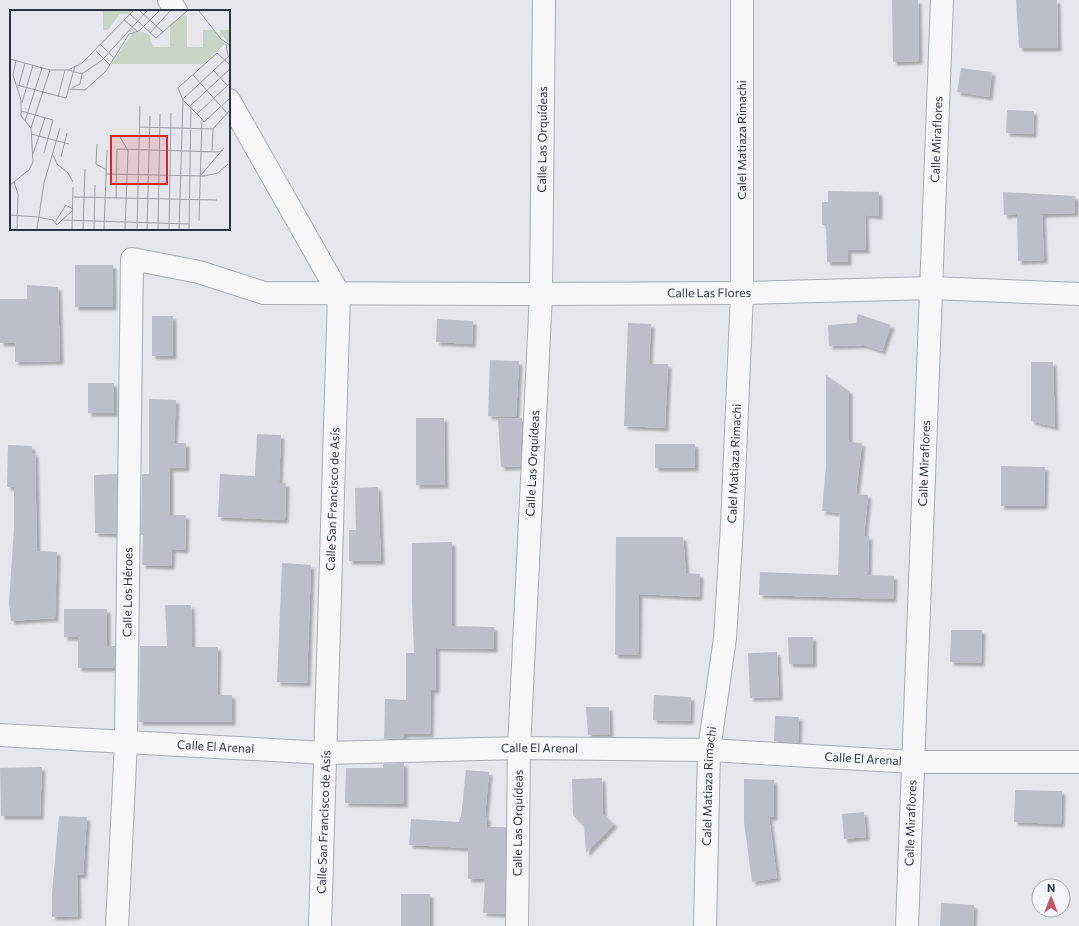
<svg xmlns="http://www.w3.org/2000/svg" width="1079" height="926" font-family="Commissioner,sans-serif">
	<style>
		.building { fill: #bcbfc7; filter: url(#shadow) }
		.lines { fill: none; stroke-linecap: round; stroke-linejoin: round }
		.street-casing { stroke: #a9adb5; stroke-width: 24 }
		.street { stroke: #f7f7f9; stroke-width: 22 }
		.labels { text-anchor: middle; stroke-width: 3; stroke-linejoin: round; paint-order: stroke }
		.street-label { font-size: 12px; fill: #2d3441; stroke: #f4f5f8 }
		.inset-road { fill: none; stroke: #9b9fa7; stroke-width: 1 }
		.view { fill: #d62828; fill-opacity: 0.15; stroke: #d62828; stroke-width: 2 }
		.inset-edge { fill: none; stroke: #2d3441; stroke-width: 2 }
	</style>
	<defs>
		<filter id="shadow"><feDropShadow dx="3.5" dy="3.5" stdDeviation="1" flood-color="#0004"/></filter>
	</defs>
	<rect width="100%" height="100%" fill="#e4e6eb"/>
	<path class="building" d="M892,0H918L919,61L893,62Z
		M1016,0H1057L1058,48H1019Z
		M961,68L992,72L989,97L957,92Z
		M1007,110L1034,111L1033,134L1006,133Z
		M828,191L879,192V216L865,215L866,250H848V262H827L826,225H822V202H828Z
		M1003,192L1075,196V213L1042,214L1044,260L1018,261L1017,214L1004,215Z
		M75,265H113V307H75Z
		M27,285L58,287L60,361L15,362V343H0V299H27Z
		M858,314L891,325L882,351L864,345L829,346L828,325L856,323Z
		M152,316H173V356H152Z
		M437,319L473,321L472,344L436,342Z
		M628,323L651,324L649,364H668L665,428L624,426Z
		M490,360L519,361L516,417L488,416Z
		M1031,362H1053L1055,427L1031,421Z
		M826,375L849,391V442L862,443L856,494L868,495L864,536H869L868,575L894,576L893,599L759,595L760,572L838,575L840,513L822,511L826,465Z
		M88,383H114V413H88Z
		M149,399L176,400L174,443H186V468H170V515H186L185,550L172,549L171,566L142,565L143,535H141L142,474H149Z
		M416,418H444L445,485H416Z
		M522,418L520,466L501,467L498,419Z
		M257,434L281,435L279,483H286L285,520L218,517L220,474L255,476Z
		M655,444H695V468H655Z
		M8,445L32,446V453H35L37,551L57,552L55,618L11,621L9,603L14,529V487H7Z
		M1001,466L1045,467L1044,506H1001Z
		M117,474L116,534L95,533L94,475Z
		M378,487L381,561H349V530H356L355,488Z
		M616,537H683L686,573L700,574L699,597L639,594L638,655H615Z
		M452,542V626L494,627V649L436,648V690H431L430,734H404V738L384,739L385,699L406,700V653H414L412,602V543Z
		M282,563L311,565L307,683L277,682Z
		M165,605H191L192,647H218L217,695H232V722H139L140,646H167Z
		M64,609H107V646H115L114,668H78V637H64Z
		M951,630H982L981,663L950,662Z
		M788,637H813V664H789Z
		M777,652L779,697L750,698L748,653Z
		M654,695L691,697L690,721L653,720Z
		M586,707H609L610,734L588,735Z
		M775,716L799,717L798,743L774,741Z
		M404,763V804L345,803L346,768H383V764Z
		M42,767L40,816H1L0,768Z
		M466,770L489,772L485,817H487V842L488,827H506L505,914L483,913L485,879H468V848L409,845L411,819L459,822L460,817H461Z
		M602,778L603,814L614,824L586,853L584,826L573,815L572,779Z
		M744,779L774,780V817H769L777,878L752,882L744,822Z
		M1015,790L1062,791L1061,824L1014,822Z
		M864,812L866,837L844,839L842,814Z
		M59,816L87,817L83,875H77L78,916L52,917V893Z
		M401,894H430V926H401Z
		M941,903L974,905L973,926H940Z"/>
	<g class="lines">
		<g class="street-casing">
			<g id="street">
				<path d="M169,0L176,11"/>
				<path d="M229,100L339,294L320,926"/>
				<path id="s1" d="M0,735L326,753L519,748L709,750L913,762H1079"/>
				<path id="s2" d="M117,926L126,742L132,259L199,272L264,293L541,294L742,293L931,288L1079,294"/>
				<path id="s3" d="M517,926L519,748L541,294L544,0"/>
				<path id="s4" d="M705,926L709,750L725,638L732,525L742,293V0"/>
				<path id="s5" d="M907,926L942,0"/>
			</g>
		</g>
		<use href="#street" class="street"/>
	</g>
	<g class="labels">
		<g class="street-label">
			<text dy="4" stroke="none"><textPath href="#s3" startOffset="787">Calle Las Orquídeas</textPath></text>
			<text dy="4" stroke="none"><textPath href="#s5" startOffset="787">Calle Miraflores</textPath></text>
			<text transform="translate(742 140) rotate(-90)" y="4">Calel Matiaza Rimachi</text>
			<text dy="4" stroke="none"><textPath href="#s2" startOffset="1249">Calle Las Flores</textPath></text>
			<text dy="4" stroke="none"><textPath href="#s3" startOffset="463">Calle Las Orquídeas</textPath></text>
			<text dy="4" stroke="none"><textPath href="#s5" startOffset="463">Calle Miraflores</textPath></text>
			<text dy="4" stroke="none"><textPath href="#s4" startOffset="464">Calel Matiaza Rimachi</textPath></text>
			<text transform="translate(333 499) rotate(-88)" y="4">Calle San Francisco de Asís</text>
			<text dy="4" stroke="none"><textPath href="#s2" startOffset="334">Calle Los Héroes</textPath></text>
			<text dy="4" stroke="none"><textPath href="#s1" startOffset="216">Calle El Arenal</textPath></text>
			<text dy="4" stroke="none"><textPath href="#s1" startOffset="540">Calle El Arenal</textPath></text>
			<text dy="4" stroke="none"><textPath href="#s1" startOffset="864">Calle El Arenal</textPath></text>
			<text dy="4" stroke="none"><textPath href="#s4" startOffset="140">Calel Matiaza Rimachi</textPath></text>
			<text transform="translate(324 822) rotate(-88)" y="4">Calle San Francisco de Asís</text>
			<text dy="4" stroke="none"><textPath href="#s3" startOffset="103">Calle Las Orquídeas</textPath></text>
			<text dy="4" stroke="none"><textPath href="#s5" startOffset="103">Calle Miraflores</textPath></text>
		</g>
	</g>
	<g transform="translate(10 10)">
		<rect width="220" height="220" fill="#e4e6eb"/>
		<path d="M93,1H121L118,4H110L98,20H93ZM173,5L177,6V37H193V20H204L215,34L193,54H101L123,23L133,22L139,25L143,37H160V14ZM210,20H220V34L210,24Z" fill="#c9d4c6"/>
		<path class="inset-road" d="M130,1L153,22M189,1L211,29L220,35M120,4L146,28L177,1M114,10L128,22M140,23L160,1M216,34L218,46M91,35L103,47M86,41L100,55M0,49L40,60H58L72,53L123,1M58,60L72,64L92,50L137,1M203,60L218,76M183,65L218,104M7,75L56,88L65,56M9,75L15,53M62,78L70,74L72,64M60,79L75,80L96,61L119,24L129,21L149,1M48,87L55,60M12,93L23,55M11,101L43,110L34,143M187,104L220,73M192,109L173,90L168,78L207,43L220,55M15,111L32,58M129,117L203,119M21,118L40,60M21,124L59,134M109,125L118,141L115,219M87,134L86,154L97,160M202,142L203,119L220,100M23,144L35,108M43,145L47,154L58,163L63,172M51,147L57,123M96,164L194,166L208,163L218,154M191,165L214,138M4,172L8,184L7,219M0,175L19,160L23,152L21,118L11,106V90L3,65L6,50M64,187L207,190M106,189L107,139L209,142L213,140M0,205L28,207L43,210L47,215L52,210L179,214M52,210L63,200M189,211L192,109L194,112L220,88M45,212L56,195L63,199M27,219L34,173L50,118M62,219L63,177M73,219L75,159M84,219L85,175M94,219L97,140M127,219L130,96M137,219L140,106M148,219L150,104M159,219L161,103M169,219L173,89L220,45M179,219L181,95L220,59"/>
		<path class="view" d="M101,126H157V174H101Z"/>
		<rect width="220" height="220" class="inset-edge"/>
	</g>
	<g transform="translate(1051 898)"><circle r="19" fill="#f4f5f8" stroke="#a4a8af"/>
	<path d="M0-3L7 15L0 10L-7 15Z" fill="#c25762"/>
	<text y="-6" font-size="11" font-weight="bold" text-anchor="middle" fill="#2d3441">N</text>
	</g>
</svg>
